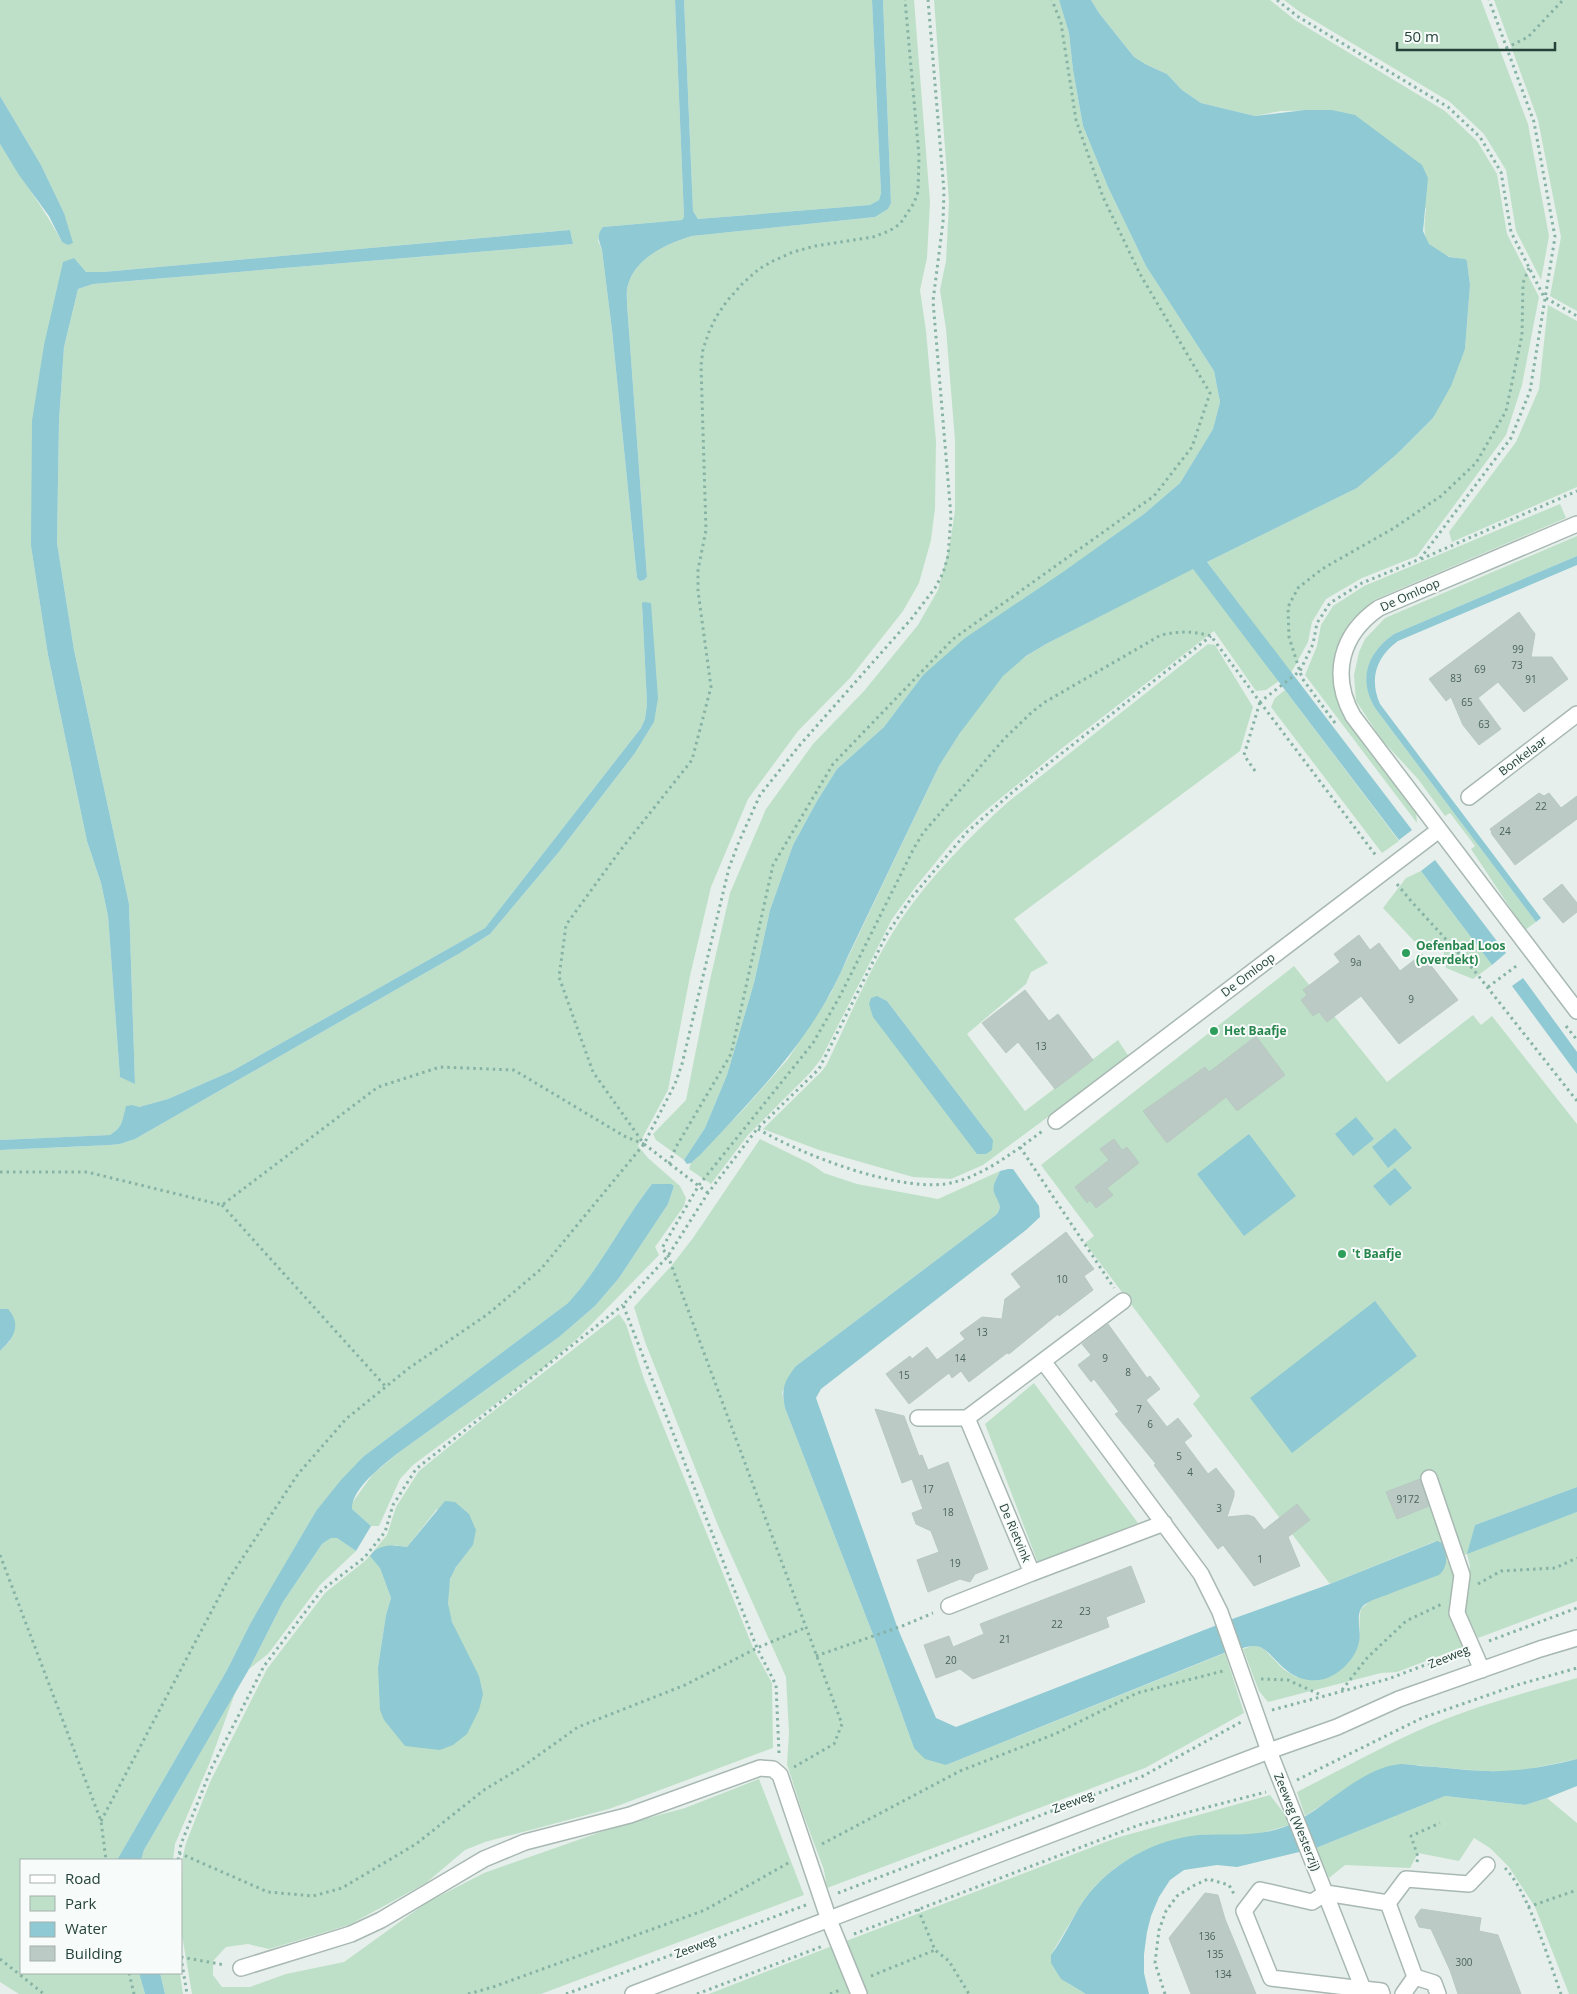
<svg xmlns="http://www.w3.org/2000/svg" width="1577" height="1994" font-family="'Open Sans',sans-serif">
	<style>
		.green { fill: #bfe0c8; fill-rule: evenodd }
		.water { fill: #8ec9d4 }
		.building { fill: #bbcac4; stroke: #b8c9c2 }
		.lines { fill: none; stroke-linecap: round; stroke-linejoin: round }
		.minor-casing { stroke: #a8b8b2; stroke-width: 18 }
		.path { stroke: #86b3a5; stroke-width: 3; stroke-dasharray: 2.5 4; stroke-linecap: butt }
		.minor { stroke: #fff; stroke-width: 15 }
		.leisure-dot { fill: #2e9e5b; stroke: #f7fbf9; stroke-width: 2 }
		.labels { text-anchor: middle; stroke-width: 4; stroke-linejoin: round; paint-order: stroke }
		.number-label { font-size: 10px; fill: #4a645c }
		.street-label { font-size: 12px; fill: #24423a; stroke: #f7fbf9 }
		.leisure-label { font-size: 12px; font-weight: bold; fill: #27864d; stroke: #f7fbf9; text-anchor: start }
	</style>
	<rect width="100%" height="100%" fill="#e6efeb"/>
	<path class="green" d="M0,0H675L684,217L682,220L603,227L598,241L602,250L612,330L637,578L640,581L644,580L647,577L627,304C627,298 626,291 628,285C635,258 668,243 692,236L875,217L888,209L891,203L883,0H914L930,202L927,258L920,290L926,331L936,441L935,508L931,540L919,583L903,611L850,678L798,731L748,799L711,887L690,976L668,1090L638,1146L648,1158L680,1186L686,1198L684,1206L655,1247L659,1255L577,1339L541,1370L413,1465L400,1479L379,1526H371L352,1509V1503L373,1474L398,1453L559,1337L595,1306L619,1278L668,1204L674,1186L652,1184C622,1222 601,1267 568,1303L364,1456L316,1511L250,1624L227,1670L117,1860H21V1973H139L145,1994H19L0,1982V1351L10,1341L8,1309H0V1150L110,1145L120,1144L135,1139L460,953L490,934L558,853L635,753L654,722L642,603L647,704L645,719L641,728L485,928L232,1071L168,1099L139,1107L133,1105L125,1109C124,1121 120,1129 110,1135L0,1140V144C20,177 44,208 62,242L64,213L41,165L0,96ZM570,230L573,244L93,284L78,289L64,347L59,421L57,543L74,650L129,904L135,1084L120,1076L108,916L101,883L87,841L48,655L31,546L73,258L86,272H103Z
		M684,0H872L881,193L879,200L870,205L698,219L693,211Z
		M934,0H1059L1069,33L1073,70L1083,126L1108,187L1146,266L1214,371L1220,402L1213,429L1180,483L1144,514L923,675L884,727L837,769L817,801L793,845L770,910L754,983L727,1075L705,1128L684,1160L656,1140L653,1134L686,1100L710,980L730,893L766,809L813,744L864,691L918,625L938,590L950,544L955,510V440L946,329L940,290L946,261L949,202Z
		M1091,0H1270L1295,20L1445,111L1477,141L1497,174L1507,234L1539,297L1522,385L1506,435L1417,556L1362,578L1326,599L1312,622L1308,642L1291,673L1207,562L1357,488L1397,454L1433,418L1465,349L1470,285L1467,261C1462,257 1455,259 1448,256C1422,247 1423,233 1426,209L1332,110L1281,111L1255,116L1201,103L1182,90L1167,74L1147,65L1134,57L1099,13Z
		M1284,0H1481L1528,124L1549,236L1541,280L1516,231L1506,170L1484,134L1450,102L1300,12Z
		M1494,0H1577V311L1550,296L1561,237L1538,120Z
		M1548,305L1577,321V487L1452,542L1449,532L1516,442L1539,389Z
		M1560,504L1566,518L1374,600L1351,621L1338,644L1333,672L1337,696L1348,723L1416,811L1417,823L1305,675L1317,646L1321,625L1333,606L1364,586Z
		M1577,536V556L1394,634C1367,653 1359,679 1375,708L1536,922L1525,930L1471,849L1475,846L1450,813L1445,816L1418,779L1382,740L1356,701L1354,675L1359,652L1365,639L1385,618Z
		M1193,568L1279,681L1266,690L1256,691L1214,631L1061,749L980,815L954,840L917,885L892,919L821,1059L810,1073L748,1135L711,1184L689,1169L691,1163L742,1111L788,1059L831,993L939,766C958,736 978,704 1002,677C1014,663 1031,653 1046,644Z
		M1208,644L1215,645L1253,707L1240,751L1014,919L1048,963L1031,972L1026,984L967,1034L1025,1111L1118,1040L1129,1057L983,1165L951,1179L913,1177L819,1150L763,1129L822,1071L827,1064C850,1016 871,965 900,921C930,877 969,837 1008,802ZM877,997L887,1001L993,1140Z
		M1285,690L1399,841L1382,853L1271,707L1275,698Z
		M1421,871L1492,965L1473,979L1446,968L1443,947L1414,941L1383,908L1406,878Z
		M1294,966L1387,1082L1473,1015L1481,1025L1492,1016L1577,1124V1487L1475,1525L1468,1553L1577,1512V1601L1478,1638L1464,1608L1470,1566L1467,1554L1447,1560L1457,1578L1451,1611L1463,1647L1397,1672L1381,1673L1268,1702L1259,1691L1243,1649L1255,1645L1264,1649L1283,1669L1296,1677L1320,1680C1334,1670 1356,1660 1359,1641C1361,1630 1358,1620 1361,1609L1436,1541L1330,1584L1193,1404L1200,1396L1085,1243L1094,1236L1041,1165Z
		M760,1139L811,1164L824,1173L857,1184L938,1199L1000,1171C998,1175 995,1179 995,1183C994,1196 1005,1204 996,1215L796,1366L782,1392L785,1408L874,1637L914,1748L946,1765L1225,1653L1244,1713L1145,1768L827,1888L824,1870L802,1811L787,1764L789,1733L786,1677L719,1528L645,1342L634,1307L672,1265L693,1238Z
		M619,1314L626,1324L644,1379L754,1650L772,1683L773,1748L609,1809L485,1842L465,1850L426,1883L349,1925L269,1949L248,1944L226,1947L213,1961V1975L222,1987H250L286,1974L344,1962L426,1903L484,1873L615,1827L685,1808L759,1779L804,1895L541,1994H192L181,1929L183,1856L186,1843L210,1782L267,1669L325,1593L366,1560L387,1535L396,1507L419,1471L482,1420ZM437,1509L473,1545C465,1555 456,1565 451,1577C439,1610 463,1649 479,1676L378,1667L386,1615L391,1598L380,1568L394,1545L407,1547Z
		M1034,1383L1138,1523L1038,1563L985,1424Z
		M331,1538H337L356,1551L320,1585L268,1654L249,1669L283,1602L322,1544Z
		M1577,1678V1759L1521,1771H1483L1401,1764L1368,1775L1305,1816L1297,1792C1342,1769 1385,1745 1431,1725C1478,1705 1528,1692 1577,1678Z
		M235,1693L210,1762L175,1844L173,1860H141L144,1850Z
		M1270,1795L1286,1816L1289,1825L1259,1834L1145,1850L1115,1868L1095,1886L1083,1901L1051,1955L1069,1984L1086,1994H866L846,1941L1116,1838Z
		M1445,1796L1525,1805L1547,1798L1577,1823V1994H1569L1535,1907L1509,1867L1490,1848L1474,1838L1459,1861L1418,1853L1410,1868L1345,1865L1329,1878L1316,1848Z
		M832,1946L854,1994H709Z
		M160,1973H180L183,1994H165Z"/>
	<path class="water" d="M675,0H684L693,211L698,219L870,205L879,200L881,193L872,0H883L891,203L888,209L875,217L692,236C668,243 635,258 628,285C626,291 627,298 627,304L647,577L644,580L640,581L637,578L612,330L602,250C599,241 596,235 603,227L682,220L684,217Z
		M1059,0H1091L1099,13L1134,57L1147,65L1167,74L1182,90L1201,103L1255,116L1305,110H1332L1355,115L1422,165L1428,178L1423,231L1429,244L1449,257L1465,259L1467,261L1470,285L1465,349L1451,386L1433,418L1397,454L1357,488L1207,562L1412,830L1399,840L1193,569L1046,644L1026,656L1003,676L960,733L939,766L848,956C816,1035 758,1093 701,1154L691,1163L687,1164L684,1160L705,1128L727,1075L754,983L770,910L793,845L817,801L837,769L884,727L923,675L965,638L1063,572L1144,514L1180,483L1213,429L1220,402L1214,371L1146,266L1108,187L1083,126L1073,70L1069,33Z
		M0,96L41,165L64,213L73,243L68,245L62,242L49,216L19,175L0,144Z
		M570,230L573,244L93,284L78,289L64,347L59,421L57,543L74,650L129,904L135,1084L120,1077L108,916L101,883L87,841L48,655L31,546L32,421L44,345L63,262L74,258L86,272H103Z
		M1577,556V565L1398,641C1376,657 1369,679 1380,704L1541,918L1536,922L1375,708C1358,679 1367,653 1394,634Z
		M644,602L651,603L658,698L654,722L635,753L558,853L490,934L460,953L135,1139L120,1144L110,1145L0,1150V1140L110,1135C124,1126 122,1120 126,1106L133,1105L139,1107L168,1099L232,1071L485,928L641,728L645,719L647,704L642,603Z
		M1435,860L1506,953L1492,965L1421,871Z
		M1523,978L1577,1052V1074L1512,986Z
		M877,996L887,1001L993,1140L992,1150L986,1154H977L873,1017L869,1004L871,998Z
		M1356,1117L1374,1139L1353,1156L1335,1134Z
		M1395,1128L1412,1148L1388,1168L1372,1147Z
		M1249,1134L1296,1196L1244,1236L1197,1174Z
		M1395,1168L1412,1188L1390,1206L1373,1186Z
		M1008,1169H1013L1039,1206L1040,1217L1026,1230L821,1389L816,1398L898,1629L936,1718L956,1727L1235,1618L1330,1584L1437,1541L1442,1543C1447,1554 1449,1566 1439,1575C1422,1581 1405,1588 1389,1594C1381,1597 1371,1600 1364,1605C1354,1614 1362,1631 1359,1642C1356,1659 1337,1678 1319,1680C1282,1684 1273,1645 1254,1646C1247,1646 1233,1651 1224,1653L946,1765L925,1759L914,1748L874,1637L785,1408C781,1388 784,1382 796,1366L996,1215C1004,1205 997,1202 994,1192C992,1185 997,1178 1000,1171Z
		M652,1184H671L674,1186L668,1204L619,1278L595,1306L559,1337L398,1453C383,1465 351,1489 352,1509L371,1526L356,1551L337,1538H331L322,1544L283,1602L249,1669L144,1850L141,1860H117L227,1670L250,1624L272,1586L316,1511L341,1480L364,1456L568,1303C601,1267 622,1222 652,1184Z
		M1375,1301L1417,1356L1292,1453L1250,1398Z
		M0,1309H8C22,1325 14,1338 0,1351Z
		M1577,1487V1512L1467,1554L1475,1525Z
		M445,1501L455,1502L469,1514L476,1530L473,1545L456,1567L450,1579L448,1603L452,1622L479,1676L483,1694L479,1710L467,1734L453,1745L440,1750L405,1746L384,1720L380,1710L378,1667L386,1615L391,1598L380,1568L370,1556C379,1543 393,1545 407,1547Z
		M1577,1759V1786L1547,1798L1525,1805L1445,1796L1316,1848L1237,1867L1217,1865L1184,1870L1170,1880L1159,1897L1151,1916L1147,1932L1144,1954V1973L1149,1994H1086L1061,1979L1051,1963V1955C1064,1938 1072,1918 1084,1900C1110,1864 1155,1839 1199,1835C1230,1833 1259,1838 1289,1825C1324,1810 1361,1767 1401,1764C1407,1764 1414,1765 1420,1766C1441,1767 1462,1770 1484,1771C1516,1772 1546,1767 1577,1759Z
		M139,1973H160L165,1994H145Z"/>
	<path class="building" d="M1519,612L1535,634L1531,657H1552L1568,679L1524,712L1498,682L1478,698L1501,729L1479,745L1463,725L1451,697L1446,701L1429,679Z
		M1539,793L1544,796L1549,793L1561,808L1577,796V819L1515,865L1491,833L1492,832L1490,829Z
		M1562,884L1577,903V912L1563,923L1543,899Z
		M1359,935L1370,950L1379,943L1400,971L1422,954L1458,1000L1399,1044L1361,996L1327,1022L1319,1012L1313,1016L1301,1000L1307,995L1303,990L1340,962L1334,954Z
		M1025,990L1049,1021L1058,1014L1093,1060L1055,1089L1018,1042L1006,1053L982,1023Z
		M1256,1036L1285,1075L1237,1111L1226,1097L1167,1143L1143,1111L1205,1067L1209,1072L1221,1063Z
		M1114,1139L1122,1150L1127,1147L1139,1163L1107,1188L1113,1195L1096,1208L1090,1200L1087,1203L1075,1187L1109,1160L1100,1149Z
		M1066,1232L1094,1269L1084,1276L1093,1290L1059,1316L1058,1314L1009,1354L1007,1353L969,1382L961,1371L952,1378L949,1373L909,1404L886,1374L910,1356L912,1359L927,1347L937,1360L965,1339L960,1333L982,1317L1002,1319L1005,1299L1021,1287L1011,1274Z
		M1108,1324L1147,1378L1150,1376L1160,1389L1146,1400L1167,1427L1178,1418L1192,1436L1184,1442L1208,1474L1216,1468L1234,1491V1496L1227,1517L1248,1515L1254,1517L1264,1530L1297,1504L1310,1520L1288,1537L1300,1566L1254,1586L1223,1545L1218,1549L1154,1465L1156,1464L1115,1414L1119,1412L1094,1379L1091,1382L1078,1365L1091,1355L1082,1344Z
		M875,1409L904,1416L919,1456L922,1455L928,1470L948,1462L988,1569L975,1574L970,1582L960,1579L928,1592L917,1560L939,1552L931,1531L916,1524L912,1513L923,1509L912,1479L902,1483Z
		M1420,1479L1429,1506L1397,1519L1386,1492Z
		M1131,1566L1145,1602L1106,1617L1109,1627L973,1679L960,1669L936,1678L924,1645L949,1636L953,1647L984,1634L980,1624Z
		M1205,1893L1218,1895L1225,1919L1256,1994H1191L1169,1938Z
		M1421,1909L1481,1918L1479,1931L1498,1935L1521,1994H1458L1450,1970L1431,1929L1419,1927L1415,1917Z"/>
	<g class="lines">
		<g class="minor-casing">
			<path id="minor" d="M1577,524L1379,608C1341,634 1330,675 1353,716L1577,1011
				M1469,797L1577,714
				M1056,1121L1439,830
				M1123,1301L967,1418L1032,1573L1164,1523
				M1043,1361L1201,1574L1220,1612L1269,1751L1363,1989L1381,1991L1382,1994
				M918,1418H967
				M1429,1478L1462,1575L1457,1613L1482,1670
				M949,1606L1032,1573
				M1326,1893L1312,1902L1260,1890L1244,1911L1271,1978L1363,1989
				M1326,1893L1388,1903L1406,1879L1469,1884L1487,1865
				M1388,1903L1415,1977L1434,1983L1438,1994
				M241,1968L351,1934L381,1920L484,1859L525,1842L630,1815L760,1768L773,1769L780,1775L829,1920L859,1994
				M633,1994L1269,1751L1337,1727L1399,1699L1540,1649L1577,1638
				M1403,1994L1415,1977"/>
		</g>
		<path class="path" d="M1277,0L1297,16L1448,107L1480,137L1501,172L1511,232L1544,297L1577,316
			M1506,48L1528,37L1563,0
			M1421,559L1577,491
			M1260,702L1377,857
			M1335,723L1302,678L1289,637L1288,607L1298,588L1322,569L1394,528L1441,496L1476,463L1506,411L1522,335L1523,283L1529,268
			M1255,771L1244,755L1260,702
			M1397,884L1411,901L1473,969L1577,1101
			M1488,987L1519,964
			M1566,1026L1577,1040
			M758,1129C800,1154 906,1196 955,1182C988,1173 1016,1150 1044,1130
			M1020,1147L1114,1288
			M669,1164L676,1147L731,1054L773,865L833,764L953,639L1154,496L1192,447L1210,393L1140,274L1103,197L1076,120L1061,23L1052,0
			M0,1172H87L222,1205L378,1087L440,1067L514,1070L624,1136L644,1144
			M708,1193L644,1144L593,1072L559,977L566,925L619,852L692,760L711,687L698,591V570L706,530L701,366L703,349L709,332L716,317L727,301L743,283L759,269L773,261L793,252L815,246L873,237L889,231L900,224L914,203L918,192L919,156L905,0
			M222,1205L386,1387
			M0,1555L101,1821L106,1860
			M1478,1584L1501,1571L1555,1568L1577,1558
			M1489,1641L1577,1608
			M816,1656L905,1625L933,1613
			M1261,1679L1288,1680L1323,1696
			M1342,1690L1367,1658L1406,1621L1442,1604
			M1272,1710L1388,1679L1457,1653
			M779,1753L776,1685L757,1648L623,1305L668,1256L708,1193L757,1129L819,1069L887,934L912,897L951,851L967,832L1015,790L1211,636
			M794,1767L834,1744L842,1724L668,1256L662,1248L699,1185L813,1043L840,996L914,848L923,833L1004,739L1032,712L1045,702L1161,635C1180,631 1193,631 1211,636L1260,702L1300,671L1313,644L1317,623L1330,603L1362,583L1420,559L1511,438L1530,391L1555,237L1534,122L1489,0
			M1297,1780L1422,1718L1517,1685L1577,1668
			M101,1821L228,1580L298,1474L346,1419L409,1368L488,1314L541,1269L644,1144L675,1084L682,1064L729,868L738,844L760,795L799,746L912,618L935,588L943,573L948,556L951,516L933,301L943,222L944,191L928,0
			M822,1844L960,1771L1055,1734L1137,1693L1223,1671
			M179,1853L268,1892L313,1896L342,1888L416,1844L484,1790L522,1767L578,1727L685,1685L757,1648L807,1627
			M178,1860L181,1844L212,1767L264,1666L322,1590L364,1558L385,1532L393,1505L416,1469L623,1305
			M1417,1862L1418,1857L1411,1836L1440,1823
			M1505,1868C1528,1891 1549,1961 1561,1994
			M838,1893L1143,1776L1241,1722
			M1528,1907L1577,1890
			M918,1909L935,1950L949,1961L969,1994
			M854,1934L1139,1825L1266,1792
			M181,1957L225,1965
			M181,1957L187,1994
			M0,1959L44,1994
			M129,1973L134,1994
			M871,1976L935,1950
			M468,1994L493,1987L705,1910L790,1862
			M566,1994L806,1905
			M697,1994L823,1946
			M830,1994L840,1990
			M1165,1994L1155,1963L1159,1930L1166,1911L1177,1896L1193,1886L1208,1879L1229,1885L1234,1894"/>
		<use href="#minor" class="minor"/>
	</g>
	<g class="leisure-dot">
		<circle cx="1406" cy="953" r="5"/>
		<circle cx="1214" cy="1031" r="5"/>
		<circle cx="1342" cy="1254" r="5"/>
	</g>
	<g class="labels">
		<g class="number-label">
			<text x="1518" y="653">99</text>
			<text x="1517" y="669">73</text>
			<text x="1480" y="673">69</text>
			<text x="1456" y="682">83</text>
			<text x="1531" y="683">91</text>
			<text x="1467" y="706">65</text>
			<text x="1484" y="728">63</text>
			<text x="1541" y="810">22</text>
			<text x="1505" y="835">24</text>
			<text x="1356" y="966">9a</text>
			<text x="1411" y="1003">9</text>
			<text x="1041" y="1050">13</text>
			<text x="1062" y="1283">10</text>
			<text x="982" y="1336">13</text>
			<text x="960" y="1362">14</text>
			<text x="1105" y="1362">9</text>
			<text x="1128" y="1376">8</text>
			<text x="904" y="1379">15</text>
			<text x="1139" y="1413">7</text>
			<text x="1150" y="1428">6</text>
			<text x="1179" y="1460">5</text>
			<text x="1190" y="1476">4</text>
			<text x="928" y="1493">17</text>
			<text x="1408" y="1503">9172</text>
			<text x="1219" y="1512">3</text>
			<text x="948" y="1516">18</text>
			<text x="1260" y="1563">1</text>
			<text x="955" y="1567">19</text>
			<text x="1085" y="1615">23</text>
			<text x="1057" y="1628">22</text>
			<text x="1005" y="1643">21</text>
			<text x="951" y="1664">20</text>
			<text x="1207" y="1940">136</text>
			<text x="1215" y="1958">135</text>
			<text x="1464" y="1966">300</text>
			<text x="1223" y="1978">134</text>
		</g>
		<g class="street-label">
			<text transform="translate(1410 595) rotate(-24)" y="4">De Omloop</text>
			<text transform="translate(1523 756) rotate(-37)" y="4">Bonkelaar</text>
			<text transform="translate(1248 975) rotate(-37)" y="4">De Omloop</text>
			<text transform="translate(1015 1533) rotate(67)" y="4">De Rietvink</text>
			<text transform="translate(1449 1657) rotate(-22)" y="4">Zeeweg</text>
			<text transform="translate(1073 1802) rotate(-21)" y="4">Zeeweg</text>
			<text transform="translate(1297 1822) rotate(68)" y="4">Zeeweg (Westerzij)</text>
			<text transform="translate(695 1947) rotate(-21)" y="4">Zeeweg</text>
		</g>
		<g class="leisure-label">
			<text x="1416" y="950">Oefenbad Loos<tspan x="1416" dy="14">(overdekt)</tspan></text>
			<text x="1224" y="1035">Het Baafje</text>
			<text x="1352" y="1258">'t Baafje</text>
		</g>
	</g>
	<rect x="20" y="1859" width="162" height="115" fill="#f7fbf9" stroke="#a3b1ad"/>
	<rect x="30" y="1875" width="25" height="8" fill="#ffffff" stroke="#a3b1ad"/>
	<text x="65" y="1884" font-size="15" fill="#24423a">Road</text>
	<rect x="30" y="1896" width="25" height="15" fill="#bfe0c8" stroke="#a3b1ad"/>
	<text x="65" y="1909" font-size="15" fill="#24423a">Park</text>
	<rect x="30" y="1922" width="25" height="15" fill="#8ec9d4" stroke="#a3b1ad"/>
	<text x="65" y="1934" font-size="15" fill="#24423a">Water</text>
	<rect x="30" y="1946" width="25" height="15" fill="#bbcac4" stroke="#a3b1ad"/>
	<text x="65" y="1959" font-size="15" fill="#24423a">Building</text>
	<path d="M1397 42v8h158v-8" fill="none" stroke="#24423a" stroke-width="2.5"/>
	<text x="1404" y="42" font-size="15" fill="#24423a" stroke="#f7fbf9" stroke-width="4" paint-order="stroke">50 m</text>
</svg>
